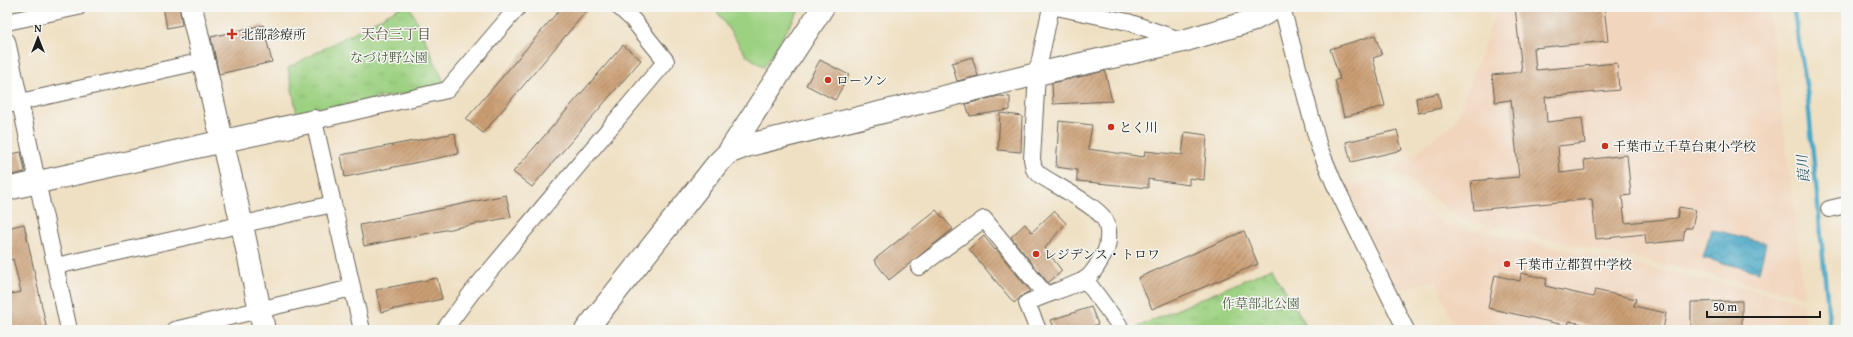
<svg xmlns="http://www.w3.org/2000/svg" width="1853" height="337" font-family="'Gentium Book Plus','Noto Serif JP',serif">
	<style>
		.built { fill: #f1d5bd }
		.grass { fill: url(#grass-tufts); stroke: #5c764f }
		.pitch { fill: #9dd182; stroke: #5c764f }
		.water { fill: url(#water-waves); stroke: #326271 }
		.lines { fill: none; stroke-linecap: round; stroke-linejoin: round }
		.stream { stroke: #47a7c6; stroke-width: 4.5 }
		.building { fill: url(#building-hatch) }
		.street-casing { stroke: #666156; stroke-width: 18 }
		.secondary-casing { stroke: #666156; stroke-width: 24 }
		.street { stroke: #fff; stroke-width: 16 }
		.secondary { stroke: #fff; stroke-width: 22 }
		.poi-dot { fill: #c8321e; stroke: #f6f6f2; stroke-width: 1.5 }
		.labels { text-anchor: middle; stroke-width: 3; stroke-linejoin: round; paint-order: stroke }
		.poi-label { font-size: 13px; fill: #1c1c1c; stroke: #f6f6f2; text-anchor: start }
		.park-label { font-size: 13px; fill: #495b40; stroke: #f6f6f2 }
		.neighbourhood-label { font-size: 14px; fill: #594a3b; stroke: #f6f6f2 }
		.water-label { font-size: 14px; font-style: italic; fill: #2f5b68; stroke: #f6f6f2 }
	</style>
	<defs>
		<pattern id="grass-tufts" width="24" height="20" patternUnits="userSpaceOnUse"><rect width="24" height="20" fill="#9dd182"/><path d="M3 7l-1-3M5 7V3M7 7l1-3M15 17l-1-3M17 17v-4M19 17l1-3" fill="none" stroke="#87b370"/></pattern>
		<pattern id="water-waves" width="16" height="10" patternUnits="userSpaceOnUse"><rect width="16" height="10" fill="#47a7c6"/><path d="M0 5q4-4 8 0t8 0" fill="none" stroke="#3a87a0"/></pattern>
		<pattern id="building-hatch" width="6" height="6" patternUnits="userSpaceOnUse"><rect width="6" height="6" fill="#cb9f75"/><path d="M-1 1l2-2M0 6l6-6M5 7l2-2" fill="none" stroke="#a4815f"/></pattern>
	</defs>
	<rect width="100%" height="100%" fill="#f6f6f2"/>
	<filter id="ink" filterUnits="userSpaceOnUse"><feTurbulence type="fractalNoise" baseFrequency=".025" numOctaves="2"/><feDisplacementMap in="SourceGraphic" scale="8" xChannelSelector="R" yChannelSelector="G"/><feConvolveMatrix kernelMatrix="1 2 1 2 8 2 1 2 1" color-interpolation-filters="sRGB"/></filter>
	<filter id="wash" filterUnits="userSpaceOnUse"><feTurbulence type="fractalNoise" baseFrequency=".012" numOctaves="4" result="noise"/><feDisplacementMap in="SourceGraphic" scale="16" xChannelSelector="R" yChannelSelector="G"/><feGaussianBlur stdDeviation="0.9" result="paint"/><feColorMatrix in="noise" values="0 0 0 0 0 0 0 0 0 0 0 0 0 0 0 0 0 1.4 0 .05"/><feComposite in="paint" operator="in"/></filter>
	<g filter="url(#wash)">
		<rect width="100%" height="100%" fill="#efe0c3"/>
		<path class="built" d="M1498,7H1769L1804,296L1464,220L1393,170L1456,121Z
			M1378,179L1445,224L1803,301L1806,330H1455L1436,279L1398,290L1377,250L1347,186Z"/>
		<path class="grass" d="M401,7H410L444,82L431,88L297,114L288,68Z
			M1272,268L1309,330H1135V328Z"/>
		<path class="pitch" d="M714,7H801L764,67L746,55Z"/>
		<path class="water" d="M1711,229L1766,243L1759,272L1703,258Z"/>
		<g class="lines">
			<path class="stream" d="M1793,7L1807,91L1830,330"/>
		</g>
		<g id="blocks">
			<path class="building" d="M163,7H179L182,25L167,28Z
				M562,7H590L483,133L466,119Z
				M1515,7H1604L1608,41L1534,48L1536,70L1617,63L1619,90L1545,97L1547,122L1582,118L1585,143L1558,146L1560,173L1585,170L1584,160L1627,155L1631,195L1622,196L1625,223L1677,218L1679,207L1696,210L1692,228H1685L1683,240L1646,244L1645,234L1596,239L1592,199L1474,210L1471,181L1519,177L1511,100L1495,102L1492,75L1522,72Z
				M263,25L272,62L219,74L211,37Z
				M1375,35L1382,55L1373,58L1385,106L1344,117L1335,80L1340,79L1330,49Z
				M623,45L641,60L532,187L513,172Z
				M972,57L978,76L957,81L952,63Z
				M820,60L849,75L835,100L806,85Z
				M1105,71L1112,101L1053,104L1052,83Z
				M1438,93L1441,108L1418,113L1416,98Z
				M999,96L1010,97V110L970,116L966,104Z
				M1000,113L1022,116L1021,152L998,150Z
				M1059,121L1092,125L1088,149L1144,157L1145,151L1182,155L1185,132L1207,135L1204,180L1189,178V185L1148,179V188L1077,181V170L1056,167Z
				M1397,130L1402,150L1351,162L1346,142Z
				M455,133L458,154L345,177L341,155Z
				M21,152L25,172L7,176V155Z
				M506,195L511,217L364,246L360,225Z
				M936,210L953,229L889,280L874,260Z
				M1054,211L1066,223L1045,248L1062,271L1048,283L1011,237L1025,224L1032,232Z
				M24,224L47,330H7V295L21,292L13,259L7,261V228Z
				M1244,231L1258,264L1152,309L1138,278Z
				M984,236L995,250L996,249L1030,291L1023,295L1014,303L969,249Z
				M1521,273L1547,279L1545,286L1593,297L1595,290L1636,299L1634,306L1666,313L1663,330H1610L1569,321L1568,326L1488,308L1495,275L1520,281Z
				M437,278L442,299L381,312L376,290Z
				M1742,301V330H1691V302Z
				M1091,307L1098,324L1081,330H1055L1051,320Z"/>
		</g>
	</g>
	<g filter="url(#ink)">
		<use href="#blocks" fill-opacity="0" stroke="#666156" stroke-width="1"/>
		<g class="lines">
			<g class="street-casing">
				<path id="street" d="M1056,7L1128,22L1183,41
					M1282,7L1319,147L1334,183L1406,330
					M7,22L78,7
					M7,41L69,330
					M7,105L203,61
					M1829,209L1846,205
					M56,266L333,204
					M919,267L984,219L1045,294
					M1085,279L1119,325L1120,330
					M174,330L352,288
					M362,330L314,121L447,90L518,7
					M444,330L472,292L666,61L633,20L619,7
					M1038,330L1027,303C1045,294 1066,289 1084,280C1093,275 1098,264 1103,256C1109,247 1110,229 1105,220C1097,206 1055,185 1040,175L1034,169L1032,159L1037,74L1051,7"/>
			</g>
			<g class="secondary-casing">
				<path id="secondary" d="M191,7L242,225L264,330
					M728,153L749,145L1037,74L1183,41L1251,21L1278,7
					M7,189L314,121
					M586,330L717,164L728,153L823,7"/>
			</g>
			<use href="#street" class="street"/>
			<use href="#secondary" class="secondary"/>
		</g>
	</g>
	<g class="poi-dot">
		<path d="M230 28h4v4h4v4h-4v4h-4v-4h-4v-4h4z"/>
		<circle cx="828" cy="80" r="4"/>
		<circle cx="1111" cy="127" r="4"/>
		<circle cx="1605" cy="146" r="4"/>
		<circle cx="1036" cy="254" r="4"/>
		<circle cx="1507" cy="264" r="4"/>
	</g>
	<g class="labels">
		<g class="poi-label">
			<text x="241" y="39">北部診療所</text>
			<text x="836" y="85">ローソン</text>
			<text x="1119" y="132">とく川</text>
			<text x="1613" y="151">千葉市立千草台東小学校</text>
			<text x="1044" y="259">レジデンス・トロワ</text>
			<text x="1515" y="269">千葉市立都賀中学校</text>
		</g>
		<g class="park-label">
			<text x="389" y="62">なづけ野公園</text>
			<text x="1261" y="308">作草部北公園</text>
		</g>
		<g class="neighbourhood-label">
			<text x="396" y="39">天台三丁目</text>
		</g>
		<g class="water-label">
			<text transform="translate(1803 169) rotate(-95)" y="5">葭川</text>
		</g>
	</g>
	<rect width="1853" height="337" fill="none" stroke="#f6f6f2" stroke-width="24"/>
	<g transform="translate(38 38)" stroke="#f6f6f2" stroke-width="3" paint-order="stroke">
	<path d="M0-3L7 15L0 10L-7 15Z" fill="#1c1c1c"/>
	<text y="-6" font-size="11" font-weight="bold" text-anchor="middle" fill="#1c1c1c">N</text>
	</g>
	<path d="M1707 311v6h113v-6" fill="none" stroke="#1c1c1c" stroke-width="2"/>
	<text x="1713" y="311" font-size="12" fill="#1c1c1c" stroke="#f6f6f2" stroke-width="3" paint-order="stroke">50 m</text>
</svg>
